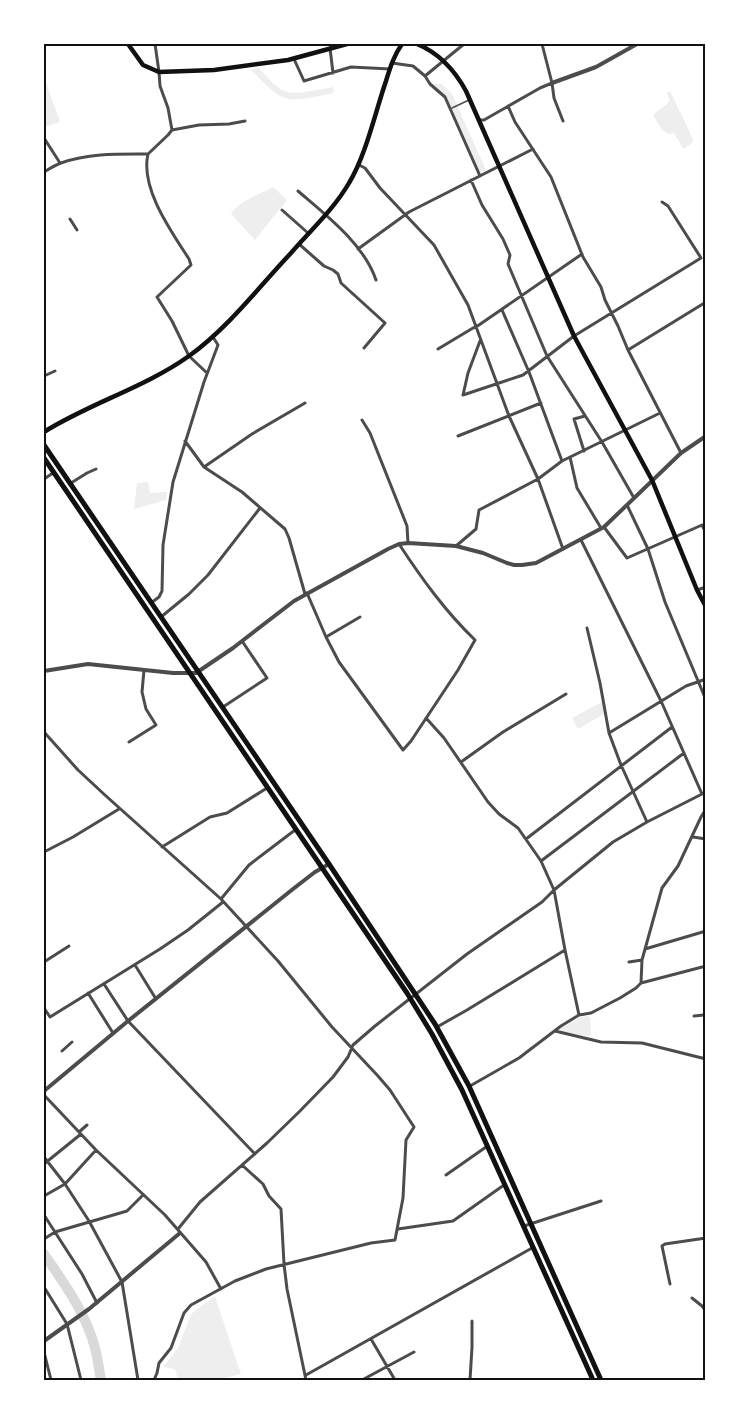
<svg xmlns="http://www.w3.org/2000/svg" width="749" height="1424" font-family="Roboto,sans-serif">
	<style>
		.green { fill: #eee }
		.lines { fill: none; stroke-linecap: round; stroke-linejoin: round }
		.river { stroke: #d9d9d9; stroke-width: 10 }
		.service { stroke: #4c4c4c; stroke-width: 1.5 }
		.minor { stroke: #4c4c4c; stroke-width: 3 }
		.tertiary { stroke: #4c4c4c; stroke-width: 4 }
		.secondary { stroke: #111; stroke-width: 4.5 }
		.primary { stroke: #111; stroke-width: 5 }
		.neatline { fill: none; stroke: #111; stroke-width: 2 }
	</style>
	<rect width="100%" height="100%" fill="#fff"/>
	<path class="green" d="M259,68C266,76 275,87 284,91C295,96 321,89 333,87L334,93C321,95 297,102 285,98C272,94 261,79 251,70Z
		M44,77L60,122L44,127Z
		M433,84H442L452,94L486,170L480,173L447,97Z
		M670,91L693,139L692,143L685,148H683L674,133L668,134L661,129L654,116V114C660,109 665,106 670,101L667,93Z
		M273,187L287,200L255,240L231,214C239,201 259,195 273,187Z
		M148,482L150,493L167,492L166,500L134,509L137,483Z
		M602,702L604,714L578,729L572,718Z
		M588,1016L590,1018L591,1035L589,1037L561,1031V1028L581,1017Z
		M215,1296L241,1374L218,1380H178L175,1369L163,1367L178,1348L191,1314Z"/>
	<g class="lines">
		<path class="river" d="M44,1254C64,1283 86,1313 95,1348C98,1359 99,1370 101,1380"/>
		<path class="service" d="M452,108L469,100"/>
		<path class="minor" d="M92,44H93
			M542,44L552,83L554,98L563,121
			M330,48L333,73
			M294,59L304,81L351,67L390,69
			M392,63L413,66L425,76L430,84L445,97L480,176
			M425,76L464,44
			M508,106L515,122L551,177L583,257L601,287L605,300L618,326L628,350L681,453
			M479,120H484L540,88L552,83
			M172,130L199,125L229,124L245,121
			M44,138L60,163
			M148,154C140,188 171,231 189,259L191,265L157,297L172,321L189,356L207,373
			M359,165L365,168L380,188L434,245L468,305L509,416L538,479L563,549
			M44,172C49,169 55,165 61,163C89,153 119,154 148,154L168,135L172,130L168,108L160,86L159,72L155,44
			M471,180L482,205L503,239L510,255L508,264L547,356L602,442L634,498
			M298,191C326,215 364,244 376,280
			M282,210L308,233
			M70,219L77,230
			M299,244L324,266L333,270L338,274L341,283L385,323L364,348
			M358,249L409,212L533,149
			M502,310L529,372L562,461
			M438,349L473,328L476,327L582,254
			M628,350L706,302
			M44,376L55,371
			M463,395L523,375L574,336L701,258L668,206L662,202
			M463,395L468,373L480,341
			M362,420L370,433L407,526L408,543
			M458,436L541,403
			M185,441L204,467L242,492L285,529L289,538L305,594
			M584,451L574,419L585,416
			M570,457L577,488L601,528
			M204,467L252,434L305,403
			M44,479L53,473
			M71,483L87,473L96,469
			M627,505L648,549L665,602L706,700
			M604,527L627,558L702,525L706,533
			M581,540L661,701L702,794
			M456,546L476,529L479,510L538,479L562,461L660,413
			M697,590L706,587
			M307,593L326,637L339,662L403,750L411,741L458,670L475,640C445,611 422,579 399,544
			M151,603L159,597L162,591L163,545L173,482L204,382L218,345L213,337
			M161,617L189,594L208,575L260,508
			M587,628L600,683L609,733L621,765L647,822
			M326,637L360,617
			M223,707L267,678L242,641
			M426,718L444,738L488,802L499,814L518,828L541,861L554,890L565,950L579,1015
			M44,732L78,770L106,796L221,899L244,924L278,961L332,1027L378,1076L390,1090L414,1127L406,1140L403,1198L395,1240L371,1243L266,1269L235,1281L191,1305L184,1313L171,1348L159,1363L157,1373L154,1380
			M609,733L686,686L706,679
			M129,742L156,725L146,709L142,692L144,670
			M461,762L503,732L566,694
			M693,837L706,839
			M526,839L672,727
			M162,847L210,817L227,813L267,788
			M44,852L73,837L119,809
			M541,861L684,753
			M221,899L249,865L295,830
			M645,949L706,931
			M44,962L69,946
			M629,962L642,960
			M135,965L156,999
			M641,983L642,960L662,888L678,866L701,817L706,809
			M104,984L128,1021L255,1154
			M88,993L113,1033
			M44,1008L50,1017L160,949L188,930L223,902
			M694,1016L704,1015
			M437,1027L467,1010L565,950
			M555,1031L601,1042L642,1043L706,1059
			M62,1051L72,1042
			M470,1086L519,1058L561,1026L579,1015L591,1013L620,998L636,988L641,983L706,966
			M44,1095L96,1150L165,1215L206,1262L221,1289
			M79,1132L87,1125
			M44,1157L65,1184L89,1221L122,1282L138,1380
			M44,1164L81,1134
			M242,1165L263,1184L269,1196L281,1209L284,1264L287,1289L306,1380
			M446,1175L486,1147
			M44,1196L65,1184L96,1150
			M44,1215L82,1274L97,1303
			M524,1226L601,1201
			M178,1229L200,1202L267,1143L300,1111L333,1077L348,1057L353,1045L375,1026L467,954L542,902L554,890L613,842L647,822L706,792
			M398,1229L453,1221L504,1185
			M44,1239L55,1232L127,1211L142,1196L144,1195
			M670,1284L662,1246L665,1244L706,1238
			M44,1287L67,1324L81,1380
			M692,1298L702,1306L706,1311
			M371,1339L395,1380
			M44,1352L51,1380
			M306,1375L532,1248
			M362,1380L414,1352
			M470,1380L472,1347V1321"/>
		<path class="tertiary" d="M552,83L596,67L637,44
			M44,671L88,664L173,673H196L233,648L294,601L388,549L399,544L408,543L456,546L483,553L507,563L514,565H522L536,563L604,527L681,453L706,436
			M44,1091L128,1021L293,889L315,872L329,864
			M44,1341L89,1309L180,1233"/>
		<path class="secondary" d="M128,44L143,65L159,72L214,70L288,60L347,44
			M417,44C439,53 454,69 466,91L574,336L652,480L697,590L706,607
			M44,432C90,403 144,388 189,356C228,328 258,288 291,253C310,231 334,209 349,183C366,155 375,113 386,81C390,68 394,55 402,44"/>
		<path class="primary" d="M44,445L329,864L435,1024L469,1086L601,1380
			M44,458L407,993L432,1034L462,1090L593,1380"/>
	</g>
	<rect width="749" height="1424" fill="none" stroke="#ffffff" stroke-width="90"/>
	<rect x="45" y="45" width="659" height="1334" class="neatline"/>
</svg>
